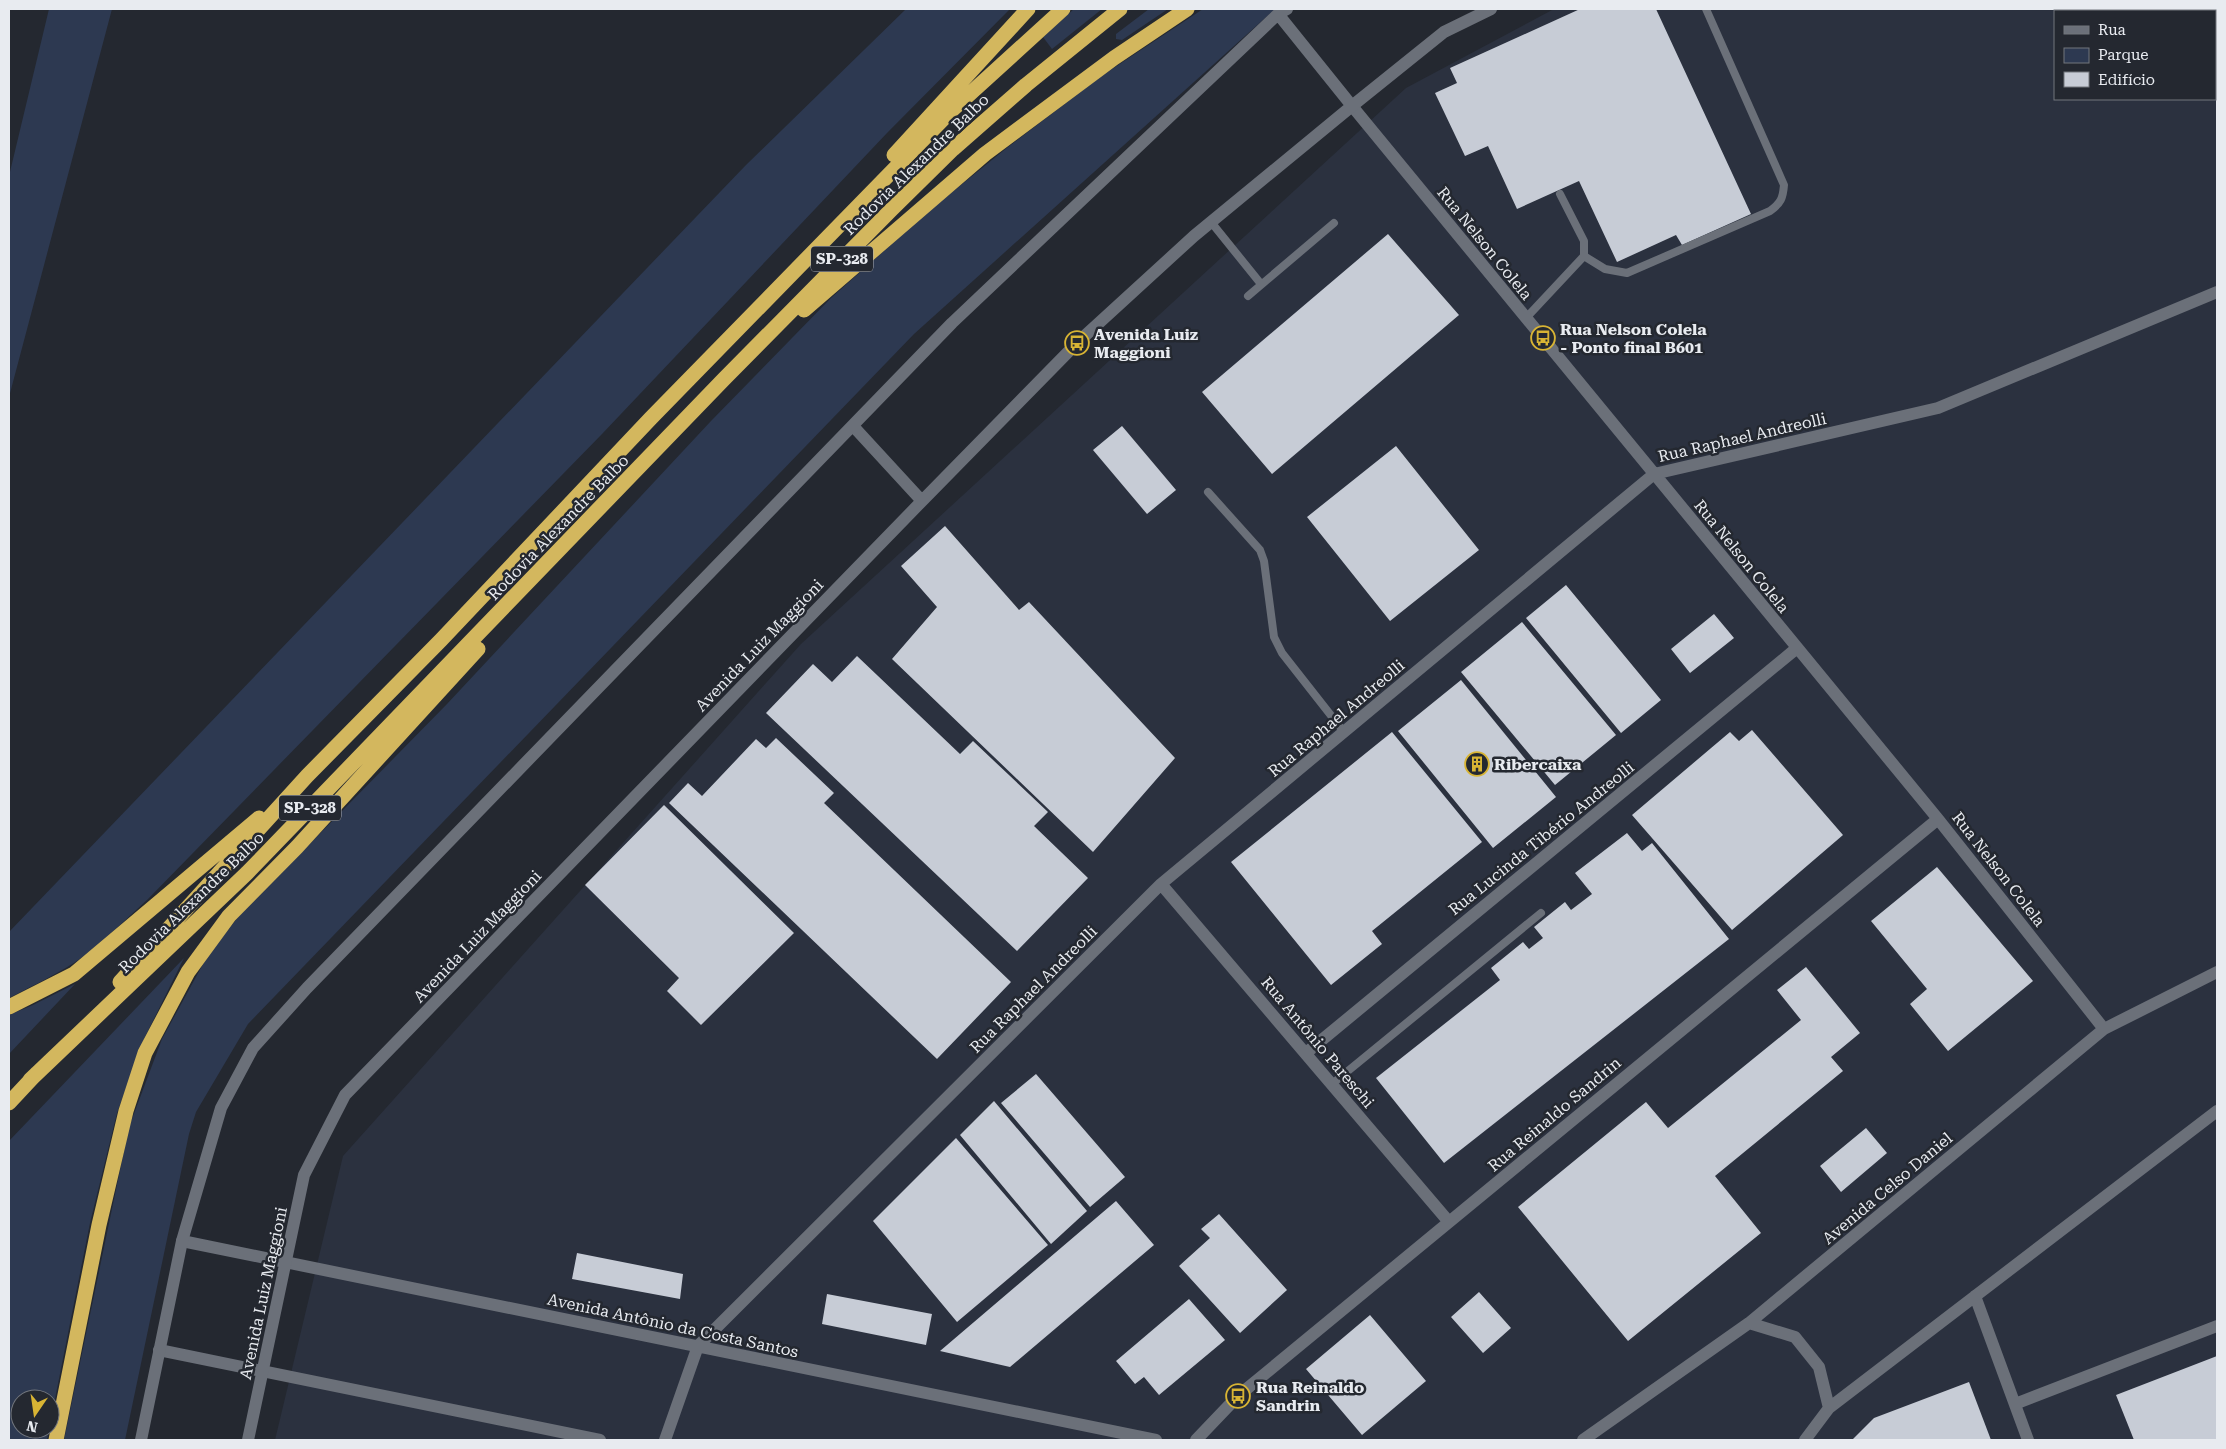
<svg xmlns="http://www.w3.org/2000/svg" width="2226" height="1449" font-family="'Roboto Serif',serif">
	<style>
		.built { fill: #2b313f; fill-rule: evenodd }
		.green { fill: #2d3951 }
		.building { fill: #c7ccd6 }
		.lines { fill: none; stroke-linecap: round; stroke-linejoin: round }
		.lane { stroke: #6b7079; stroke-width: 8 }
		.street { stroke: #6b7079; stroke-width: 12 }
		.secondary { stroke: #6b7079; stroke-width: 12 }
		.highway { stroke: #d3b75e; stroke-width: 15 }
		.labels { text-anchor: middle; stroke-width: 5; stroke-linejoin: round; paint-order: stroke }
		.shield { fill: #242830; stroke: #adb0b6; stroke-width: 1 }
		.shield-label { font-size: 15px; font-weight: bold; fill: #e8ebf0 }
		.street-label { font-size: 16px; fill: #e8ebf0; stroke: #242830 }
		.poi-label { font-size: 16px; font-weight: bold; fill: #e8ebf0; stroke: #242830; text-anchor: start }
	</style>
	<rect width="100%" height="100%" fill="#242830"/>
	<path class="built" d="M1554,9H2217V1440H275L343,1156L801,644L1406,88ZM2055,11H2215V99H2055Z"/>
	<path class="green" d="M49,9H112L9,397V176Z
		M906,9H1010L887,133L602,434L148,899C127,918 107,938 84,956C60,973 34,985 9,998V932L746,165Z
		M1074,9H1102L1052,49L1043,37Z
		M1149,9H1168L1122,40L1116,39V34Z
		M1203,9H1275L914,334L248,1024L196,1112L189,1134L125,1440H64L129,1127L162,1039L208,955L239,916L447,704L711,421L831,298L930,210L1008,147L1100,77Z
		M184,958L144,1039L117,1113L90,1223L50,1424V1399H20V1429H49L47,1440H9V1141Z
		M75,984L9,1054V1015L33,1005Z"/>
	<path class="building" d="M1580,9H1656L1751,214L1682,245L1676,235L1617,262L1579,181L1517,209L1488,146L1465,156L1435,93L1457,83L1450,68Z
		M1388,234L1459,315L1272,474L1202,392Z
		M1122,426L1176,490L1147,514L1093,450Z
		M1396,446L1479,550L1390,621L1307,517Z
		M945,526L1019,610L1029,602L1175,758L1093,852L892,659L937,607L901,566Z
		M1566,585L1661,700L1621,733L1526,618Z
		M1714,614L1734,638L1690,673L1671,649Z
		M1522,622L1616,735L1555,785L1461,672Z
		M857,656L960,754L973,741L1048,812L1034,826L1088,878L1017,951L766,713L813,664L832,682Z
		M1461,680L1556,797L1493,848L1398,731Z
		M1752,730L1843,835L1732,930L1632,815L1730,732L1739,741Z
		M1392,732L1482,842L1372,931L1382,944L1331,985L1231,862Z
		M776,738L834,793L824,803L1011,982L937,1059L669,803L688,783L702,796L756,739L766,748Z
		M664,805L794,933L701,1025L667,991L679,978L585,885Z
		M1627,833L1642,851L1652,843L1729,939L1444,1163L1376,1078L1500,980L1491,968L1523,942L1529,949L1543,938L1534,927L1565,902L1571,910L1592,894L1575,873Z
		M1937,867L2033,981L1948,1051L1910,1004L1927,989L1871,921Z
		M1806,967L1860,1033L1831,1057L1843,1071L1715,1176L1761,1233L1628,1341L1518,1207L1646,1102L1668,1128L1801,1020L1777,990Z
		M1036,1074L1125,1177L1090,1207L1001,1103Z
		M994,1101L1087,1211L1051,1244L960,1135Z
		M1866,1128L1887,1153L1841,1192L1820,1166Z
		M956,1138L1048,1245L957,1322L873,1221Z
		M1116,1201L1154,1245L1010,1367L940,1351Z
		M1219,1214L1287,1290L1240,1333L1179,1266L1210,1238L1201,1229Z
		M577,1253L683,1274L680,1299L572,1279Z
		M1479,1292L1511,1328L1483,1353L1451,1317Z
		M827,1294L932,1314L926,1345L822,1324Z
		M1189,1299L1225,1340L1159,1395L1144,1377L1135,1384L1116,1361Z
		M1370,1315L1426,1381L1362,1435L1306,1369Z
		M2217,1356V1440H2134L2116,1395Z
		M1969,1382L1991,1440H1852L1874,1418Z"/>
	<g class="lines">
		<path class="lane" d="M1211,222L1261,284
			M1584,256L1605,269L1627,273L1770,211C1781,203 1783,198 1784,185L1706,9
			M1248,296L1334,223
			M1526,318L1584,256V241L1560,194
			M1208,492L1260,550L1264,561L1274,637L1282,653L1344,732
			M1332,1084L1541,913"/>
		<path class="street" d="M1352,106L1938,819L2104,1029
			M1161,884L1449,1222
			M1306,1053L1797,648
			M182,1241L1156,1440
			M1975,1296L2028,1440
			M1749,1323L1795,1337L1819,1367L1829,1408
			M159,1350L600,1440
			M2015,1404L2217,1326
			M665,1440L698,1346L1161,884L1654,474L1938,408L2217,292
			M1196,1440L1238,1396L1938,819
			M1583,1440L1749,1323L2104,1029L2217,972
			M1805,1440L1829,1408L2217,1111"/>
		<path class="secondary" d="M1278,14L1352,106
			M853,426L922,501
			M141,1440L182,1241L221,1108L253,1048L307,988L952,323L1278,14L1287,9
			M248,1440L304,1175L345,1095L922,501L1077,343L1194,236L1352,106L1444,32L1491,9"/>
		<path class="highway" d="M894,155L1028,9
			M804,310L985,154L1114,58L1187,9
			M120,982L307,776L441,640L651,418L951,111L1063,9
			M9,1007L74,974L259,818
			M30,1080L247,873L724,379L891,210L953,149L1026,85L1120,9
			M9,1103L37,1073
			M56,1440L99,1225L126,1111L145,1053L188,972L229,916L297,847L478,649"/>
	</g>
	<defs>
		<g id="bus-ring" transform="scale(1.25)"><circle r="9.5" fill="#242830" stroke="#d8b434" stroke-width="1.5"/><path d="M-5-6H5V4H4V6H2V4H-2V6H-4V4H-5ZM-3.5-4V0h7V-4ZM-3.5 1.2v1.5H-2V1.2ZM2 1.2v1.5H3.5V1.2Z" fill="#d8b434"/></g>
		<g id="building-ring" transform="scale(1.25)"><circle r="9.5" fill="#242830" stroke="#d8b434" stroke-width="1.5"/><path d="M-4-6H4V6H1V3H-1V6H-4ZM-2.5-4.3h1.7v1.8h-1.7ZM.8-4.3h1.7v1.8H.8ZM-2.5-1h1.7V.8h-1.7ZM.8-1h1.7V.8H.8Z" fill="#d8b434"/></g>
	</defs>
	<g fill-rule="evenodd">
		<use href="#bus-ring" x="1543" y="338"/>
		<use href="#bus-ring" x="1077" y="343"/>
		<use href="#building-ring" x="1477" y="764"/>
		<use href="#bus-ring" x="1238" y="1396"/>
	</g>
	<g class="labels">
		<g class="shield">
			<rect x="811" y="246.5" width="62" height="25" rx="4"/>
			<rect x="279" y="795.5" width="62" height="25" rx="4"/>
		</g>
		<g class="shield-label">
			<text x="842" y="264">SP-328</text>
			<text x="310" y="813">SP-328</text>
		</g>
		<g class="street-label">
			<text transform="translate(916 164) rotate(-44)" y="6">Rodovia Alexandre Balbo</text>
			<text transform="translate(1485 243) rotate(51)" y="6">Rua Nelson Colela</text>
			<text transform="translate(1742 437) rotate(-13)" y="6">Rua Raphael Andreolli</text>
			<text transform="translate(558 527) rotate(-46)" y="6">Rodovia Alexandre Balbo</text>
			<text transform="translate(1742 556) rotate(51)" y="6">Rua Nelson Colela</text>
			<text transform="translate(759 645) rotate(-46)" y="6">Avenida Luiz Maggioni</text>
			<text transform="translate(1336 718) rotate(-40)" y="6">Rua Raphael Andreolli</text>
			<text transform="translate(1541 838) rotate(-39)" y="6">Rua Lucinda Tibério Andreolli</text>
			<text transform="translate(1999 869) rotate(52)" y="6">Rua Nelson Colela</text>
			<text transform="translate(191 902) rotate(-44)" y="6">Rodovia Alexandre Balbo</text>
			<text transform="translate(477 936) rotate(-46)" y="6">Avenida Luiz Maggioni</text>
			<text transform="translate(1033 989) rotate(-45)" y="6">Rua Raphael Andreolli</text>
			<text transform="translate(1318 1042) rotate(50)" y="6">Rua Antônio Pareschi</text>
			<text transform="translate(1554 1114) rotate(-40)" y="6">Rua Reinaldo Sandrin</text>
			<text transform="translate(1887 1188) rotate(-40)" y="6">Avenida Celso Daniel</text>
			<text transform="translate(263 1293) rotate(-78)" y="6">Avenida Luiz Maggioni</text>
			<text transform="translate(673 1325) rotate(12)" y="6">Avenida Antônio da Costa Santos</text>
		</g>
		<g class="poi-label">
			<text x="1560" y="335">Rua Nelson Colela<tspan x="1560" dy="18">- Ponto final B601</tspan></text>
			<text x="1094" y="340">Avenida Luiz<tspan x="1094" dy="18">Maggioni</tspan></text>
			<text x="1494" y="770">Ribercaixa</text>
			<text x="1256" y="1393">Rua Reinaldo<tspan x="1256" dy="18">Sandrin</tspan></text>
		</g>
	</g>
	<rect width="2226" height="1449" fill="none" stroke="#e8ebf0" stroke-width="20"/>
	<rect x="2054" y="10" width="162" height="90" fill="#242830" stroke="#72767d"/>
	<rect x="2064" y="26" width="25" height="8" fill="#6b7079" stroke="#72767d"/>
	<text x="2098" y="35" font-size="15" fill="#e8ebf0">Rua</text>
	<rect x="2064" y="48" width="25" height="15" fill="#2d3951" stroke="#72767d"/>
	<text x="2098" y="60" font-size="15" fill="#e8ebf0">Parque</text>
	<rect x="2064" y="72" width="25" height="15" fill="#c7ccd6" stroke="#72767d"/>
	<text x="2098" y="85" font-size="15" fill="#e8ebf0">Edifício</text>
	<g transform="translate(35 1414) rotate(193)"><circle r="24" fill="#242830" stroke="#72767d"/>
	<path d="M0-4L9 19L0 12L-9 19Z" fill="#d8b434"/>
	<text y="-8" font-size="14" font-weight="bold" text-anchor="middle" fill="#e8ebf0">N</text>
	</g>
</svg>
